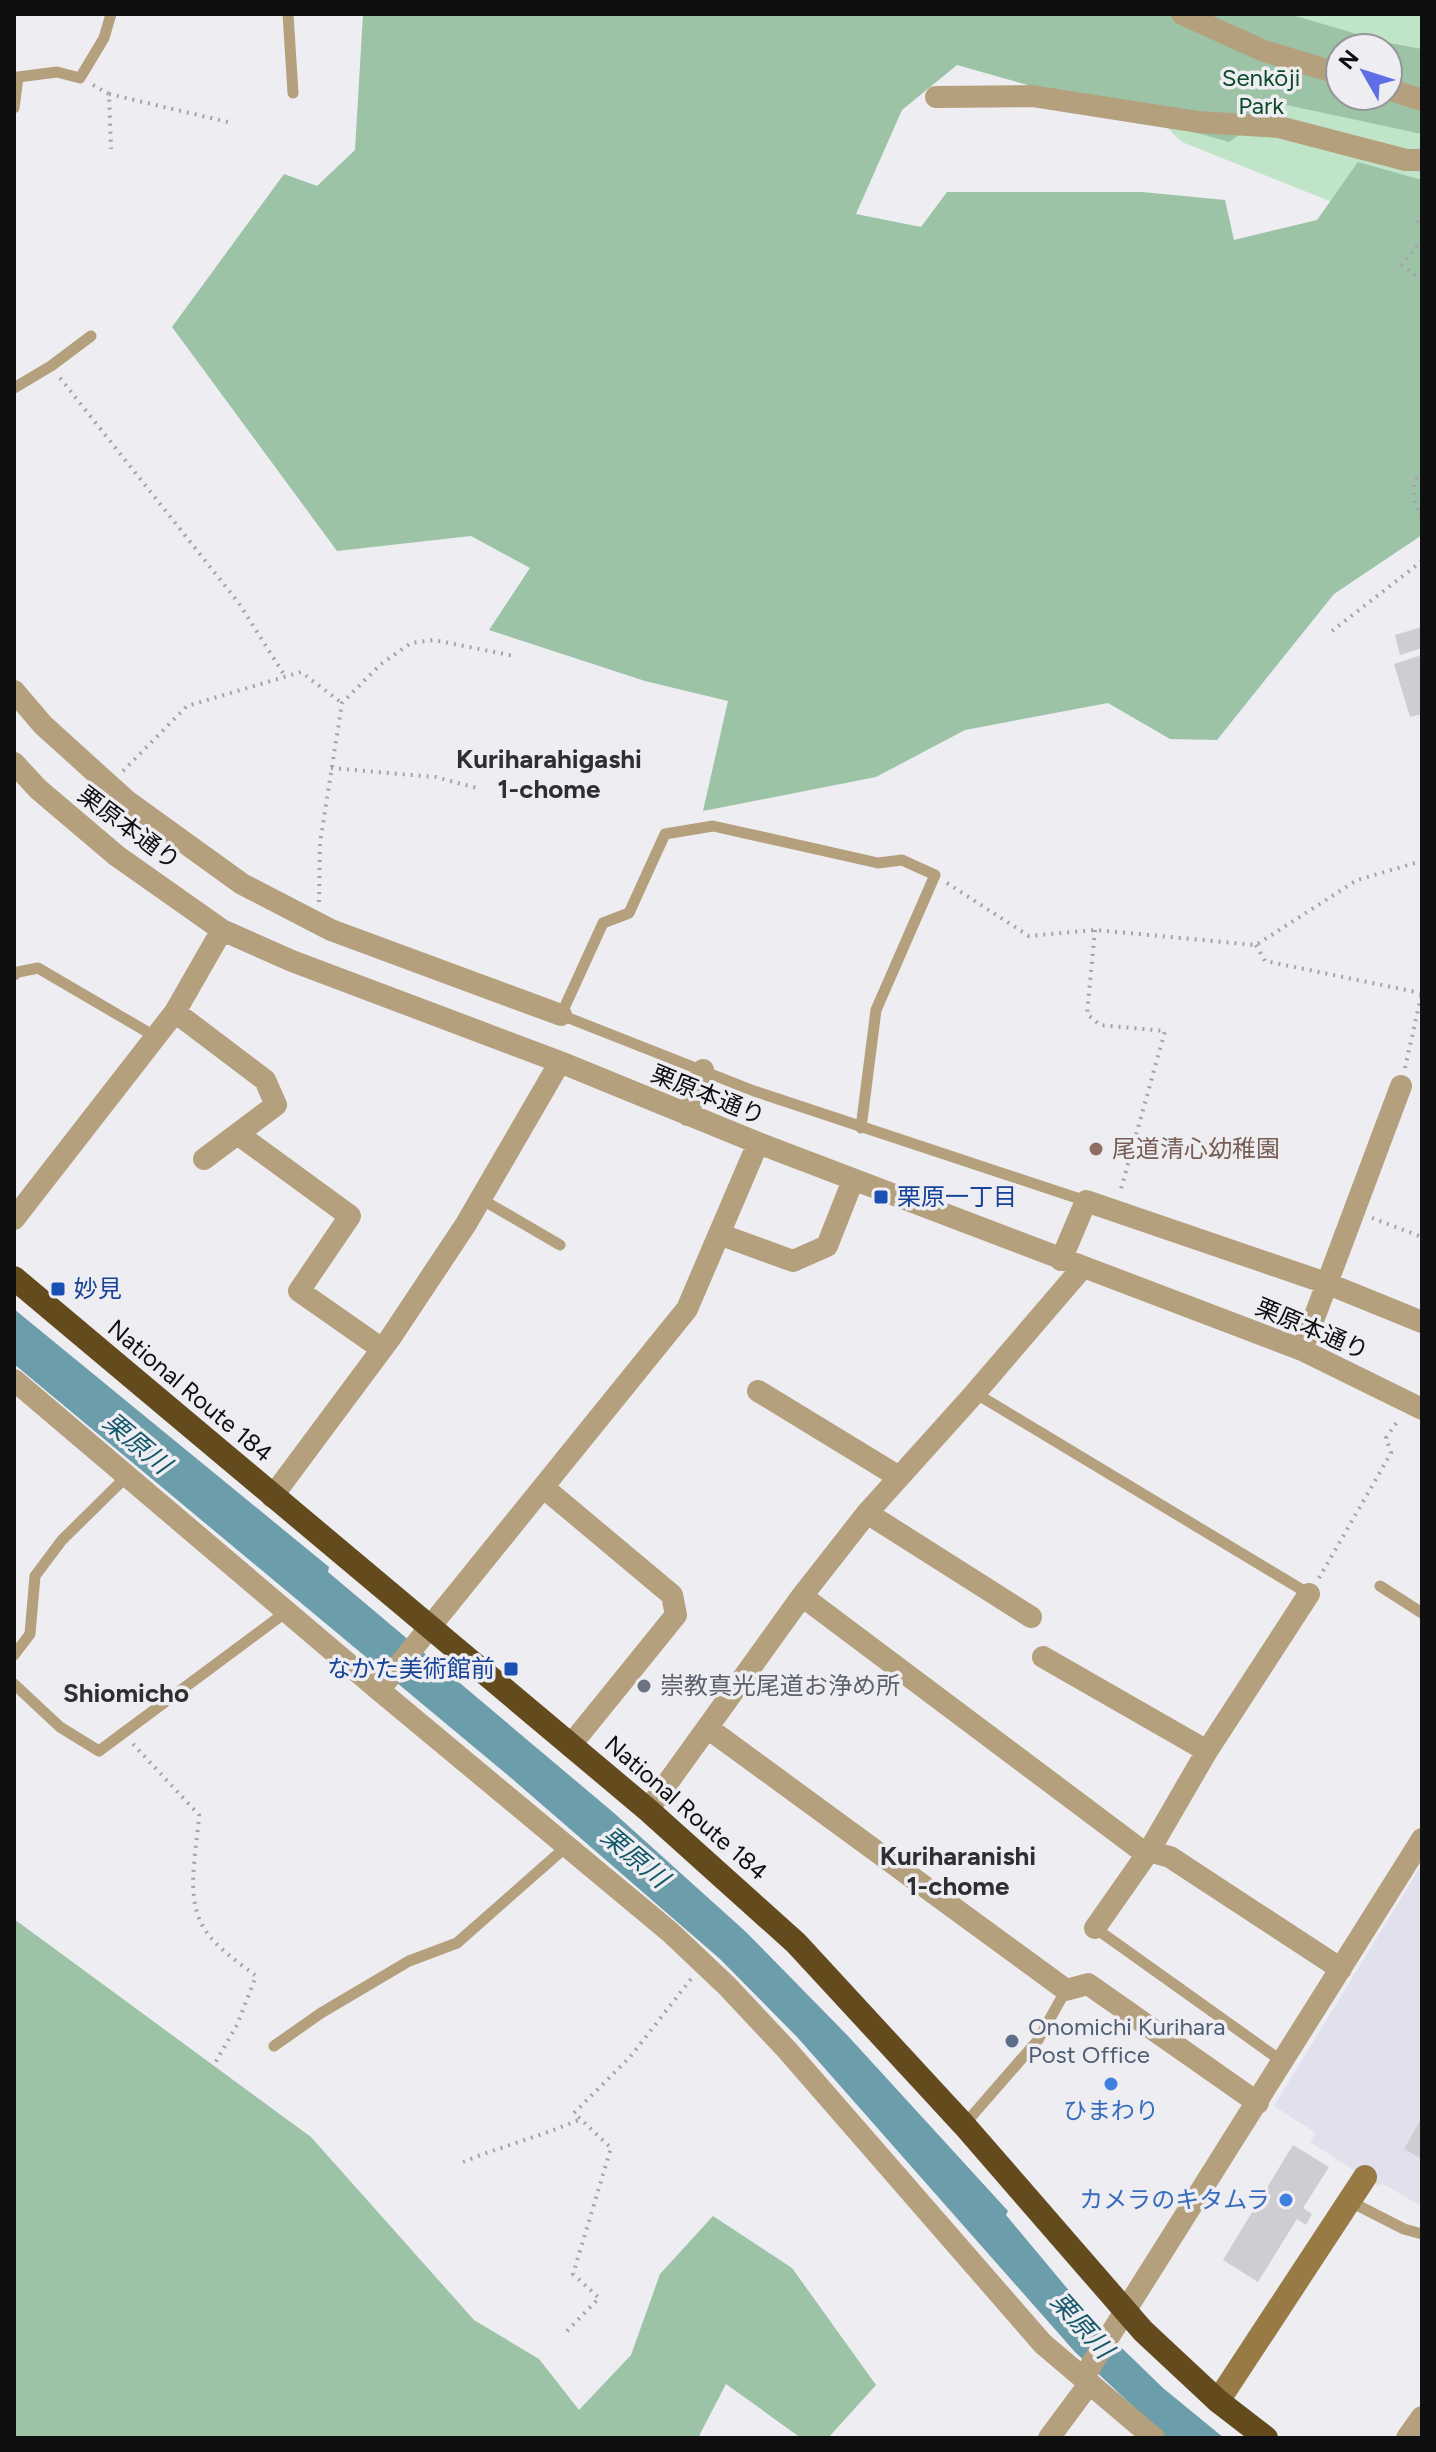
<svg xmlns="http://www.w3.org/2000/svg" width="1436" height="2452" font-family="Figtree,'Noto Sans JP',sans-serif">
	<style>
		.built { fill: #e1e1ed }
		.green { fill: #bfe4c8; fill-rule: evenodd }
		.forest { fill: #9dc3a7; fill-rule: evenodd }
		.water { fill: #6b9dab }
		.building { fill: #cecdd2 }
		.lines { fill: none; stroke-linecap: round; stroke-linejoin: round }
		.path { stroke: #a4a3a7; stroke-width: 4; stroke-dasharray: 2 6; stroke-linecap: butt }
		.lane { stroke: #b5a07e; stroke-width: 11 }
		.street { stroke: #b5a07e; stroke-width: 22 }
		.secondary { stroke: #987a45; stroke-width: 24 }
		.highway { stroke: #644b1e; stroke-width: 24 }
		.education-dot { fill: #8d6e63; stroke: #eeedf2; stroke-width: 3 }
		.transit-dot { fill: #1a4fb4; stroke: #eeedf2; stroke-width: 3 }
		.worship-dot { fill: #6b7280; stroke: #eeedf2; stroke-width: 3 }
		.service-dot { fill: #5c6f8a; stroke: #eeedf2; stroke-width: 3 }
		.shop-dot { fill: #3f7fe0; stroke: #eeedf2; stroke-width: 3 }
		.labels { text-anchor: middle; stroke-width: 7; stroke-linejoin: round; paint-order: stroke }
		.park-label { font-size: 24px; fill: #0b4b28; stroke: #eeedf2 }
		.street-label { font-size: 24px; fill: #0f0f11; stroke: #eeedf2 }
		.education-label { font-size: 24px; fill: #785e54; stroke: #eeedf2; text-anchor: start }
		.transit-label { font-size: 24px; fill: #164399; stroke: #eeedf2; text-anchor: start }
		.worship-label { font-size: 24px; fill: #5b616d; stroke: #eeedf2; text-anchor: start }
		.service-label { font-size: 24px; fill: #4e5e75; stroke: #eeedf2; text-anchor: start }
		.shop-label { font-size: 24px; fill: #366cbe; stroke: #eeedf2 }
		.neighbourhood-label { font-size: 26px; font-weight: bold; fill: #2f2f32; stroke: #eeedf2 }
		.water-label { font-size: 26px; font-style: italic; fill: #145969; stroke: #eeedf2 }
	</style>
	<rect width="100%" height="100%" fill="#eeedf2"/>
	<path class="built" d="M1422,1864V2207L1382,2183L1379,2186L1310,2142L1316,2133L1274,2106Z"/>
	<path class="green" d="M1084,14H1422V238L1182,142L1106,68ZM1340,48H1388V96H1340Z"/>
	<path class="forest" d="M363,14H1289L1384,42L1422,49V134L1282,104L1229,142L957,65L902,110L856,214L921,227L947,192H1142L1225,200L1234,240L1317,220L1358,162L1422,180V535L1334,594L1217,740L1170,739L1108,703L965,730L876,777L703,811L728,701L645,681L489,630L530,568L471,536L337,551L172,327L284,174L317,186L355,150ZM1340,48H1388V96H1340Z
		M14,1919L311,2137L474,2320L539,2359L579,2410L631,2355L660,2274L713,2216L792,2268L876,2385L828,2438H801L726,2384L700,2434V2438H14Z"/>
	<path class="water" d="M14,1309L329,1567L328,1572L614,1813L746,1932L848,2036L1008,2211L1006,2215L1096,2323L1163,2388L1224,2438H1167L1075,2352L798,2038L720,1959L510,1777L14,1364Z"/>
	<path class="building" d="M1422,627V648L1400,655L1395,635Z
		M1422,655V714L1410,717L1394,664Z
		M1422,2117V2159L1404,2149Z
		M1293,2145L1329,2167L1303,2208L1312,2214L1306,2225L1297,2219L1258,2282L1223,2260Z"/>
	<g class="lines">
		<path class="path" d="M93,85L109,94L111,149
			M109,94L228,122
			M1422,214L1418,221L1422,226
			M1422,239L1402,265L1422,281
			M60,378L238,602L285,676
			M1422,471C1408,486 1414,502 1422,519
			M1332,631L1422,561
			M331,768L435,777L481,789
			M123,771L187,706L301,672L342,703
			M947,883L1029,936L1095,930L1256,945L1357,880L1422,861
			M319,902L320,843L342,703L381,664L411,643L434,640L514,656
			M1095,930L1087,1014L1100,1025L1165,1031L1121,1189
			M1256,945L1265,961L1421,993
			M1405,1068L1422,992
			M1372,1218L1422,1237
			M1319,1578L1391,1453L1386,1438L1397,1422
			M133,1744L199,1815C197,1848 186,1892 201,1923C212,1945 237,1961 256,1976L237,2025L215,2063
			M463,2162C502,2146 542,2136 581,2119
			M567,2331L599,2298L573,2274L611,2148L574,2113L630,2057L691,1979"/>
		<path class="lane" d="M288,14L293,93
			M14,108L18,77L57,72L80,78L104,38L111,14
			M14,388L51,366L91,336
			M14,975L18,972L38,968L156,1037
			M861,1128L876,1010L935,875L902,860L878,863L713,826L665,834L629,913L603,923L561,1015L754,1091L1086,1201
			M481,1199L560,1245
			M975,1393L1309,1594
			M1380,1586L1422,1613
			M14,1655L30,1634L35,1576L62,1540L127,1476
			M14,1684L60,1727L99,1751L286,1612
			M1095,1928L1283,2062
			M274,2046L321,2013L409,1961L457,1943L567,1846
			M964,2125L1038,2040L1066,1990
			M1349,2201L1404,2229L1422,2234"/>
		<path class="street" d="M1182,14L1264,51L1340,74
			M1388,89L1422,100
			M936,97L1032,96L1198,122L1279,127L1406,160H1422
			M14,691L43,725L127,801L242,884L331,930L561,1015
			M14,763L38,789L117,856L222,930L292,961L560,1062L758,1143L1302,1350L1422,1409
			M175,1012L265,1080L276,1105L204,1159
			M688,1115L703,1070
			M239,1135L350,1216L299,1291L382,1349
			M14,1219L175,1012L222,930
			M719,1234L793,1261L827,1246L853,1180
			M1061,1260L1086,1201L1326,1283L1422,1322
			M1302,1350L1401,1086
			M14,1380L379,1690L670,1932L727,1986L788,2051L1043,2344L1154,2438
			M758,1391L899,1477
			M543,1487L672,1595L676,1615L570,1746
			M272,1497L391,1337L466,1224L560,1062
			M867,1513L1031,1617
			M802,1596L1138,1848L1170,1857L1341,1969
			M1043,1657L1207,1751
			M379,1690L687,1309L758,1143
			M709,1729L1066,1990L1088,1984L1258,2103
			M648,1810L802,1596L867,1513L975,1393L1083,1267
			M1095,1928L1149,1851L1207,1751L1309,1594
			M1083,2378L1422,1839
			M1049,2438L1089,2384
			M1407,2438L1422,2417"/>
		<path class="secondary" d="M1218,2401L1365,2177"/>
		<path class="highway" d="M14,1278L648,1810L796,1943L964,2125L1143,2331L1218,2401L1266,2438"/>
	</g>
	<circle class="education-dot" cx="1096" cy="1149" r="8"/>
	<g class="transit-dot">
		<rect x="873" y="1189" width="16" height="16" rx="4"/>
		<rect x="50" y="1281" width="16" height="16" rx="4"/>
		<rect x="503" y="1661" width="16" height="16" rx="4"/>
	</g>
	<circle class="worship-dot" cx="644" cy="1686" r="8"/>
	<circle class="service-dot" cx="1012" cy="2041" r="8"/>
	<g class="shop-dot">
		<circle cx="1111" cy="2084" r="8"/>
		<circle cx="1286" cy="2200" r="8"/>
	</g>
	<g class="labels">
		<g class="park-label">
			<text x="1261" y="86">Senkōji<tspan x="1261" dy="28">Park</tspan></text>
		</g>
		<g class="street-label">
			<text transform="translate(129 828) rotate(37)" y="8">栗原本通り</text>
			<text transform="translate(708 1095) rotate(22)" y="8">栗原本通り</text>
			<text transform="translate(1312 1329) rotate(23)" y="8">栗原本通り</text>
			<text transform="translate(190 1391) rotate(40)" y="8">National Route 184</text>
			<text transform="translate(686 1808) rotate(41)" y="8">National Route 184</text>
		</g>
		<g class="education-label">
			<text x="1112" y="1157">尾道清心幼稚園</text>
		</g>
		<g class="transit-label">
			<text x="897" y="1205">栗原一丁目</text>
			<text x="74" y="1297">妙見</text>
			<text x="495" y="1677" text-anchor="end">なかた美術館前</text>
		</g>
		<g class="worship-label">
			<text x="660" y="1694">崇教真光尾道お浄め所</text>
		</g>
		<g class="service-label">
			<text x="1028" y="2035">Onomichi Kurihara<tspan x="1028" dy="28">Post Office</tspan></text>
		</g>
		<g class="shop-label">
			<text x="1111" y="2119">ひまわり</text>
			<text x="1270" y="2208" text-anchor="end">カメラのキタムラ</text>
		</g>
		<g class="neighbourhood-label">
			<text x="549" y="768">Kuriharahigashi<tspan x="549" dy="30">1-chome</tspan></text>
			<text x="126" y="1702">Shiomicho</text>
			<text x="958" y="1865">Kuriharanishi<tspan x="958" dy="30">1-chome</tspan></text>
		</g>
		<g class="water-label">
			<text transform="translate(137 1443) rotate(40)" y="9">栗原川</text>
			<text transform="translate(635 1857) rotate(40)" y="9">栗原川</text>
			<text transform="translate(1082 2325) rotate(48)" y="9">栗原川</text>
		</g>
	</g>
	<rect width="1436" height="2452" fill="none" stroke="#0f0f11" stroke-width="32"/>
	<g transform="translate(1364 72) rotate(309)"><circle r="38" fill="#eeedf2" stroke="#959498" stroke-width="2"/>
	<path d="M0-6L14 30L0 20L-14 30Z" fill="#606ee6"/>
	<text y="-12" font-size="22" font-weight="bold" text-anchor="middle" fill="#0f0f11">N</text>
	</g>
</svg>
